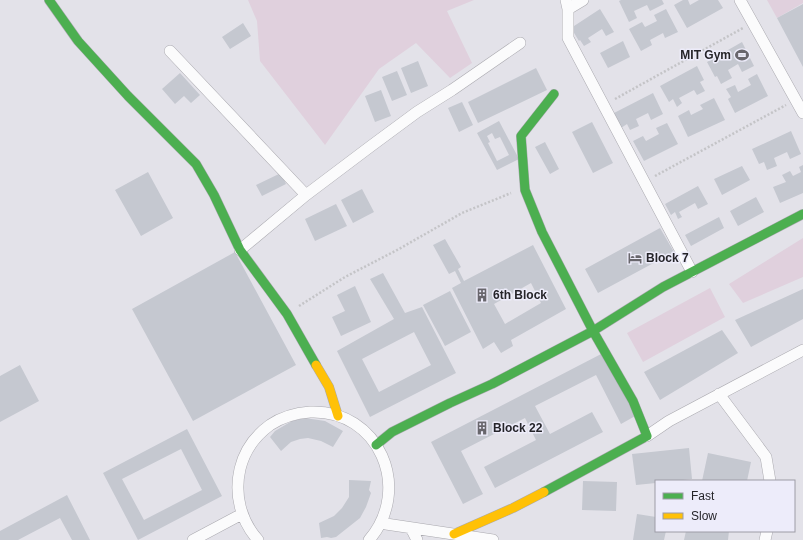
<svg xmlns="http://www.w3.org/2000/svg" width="803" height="540" font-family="Helvetica,sans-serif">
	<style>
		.green { fill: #e0d0dd }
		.building { fill: #c5c8d0; fill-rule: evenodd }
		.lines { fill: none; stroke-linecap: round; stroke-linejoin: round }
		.street-casing { stroke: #aaa9af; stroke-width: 12 }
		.fast-casing { stroke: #aaa9af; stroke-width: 10 }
		.slow-casing { stroke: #aaa9af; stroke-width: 10 }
		.path { stroke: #c4c4c7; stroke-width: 2.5; stroke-dasharray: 2 2; stroke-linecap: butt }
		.street { stroke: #fbfbfc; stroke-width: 11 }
		.fast { stroke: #4caf50; stroke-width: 9 }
		.slow { stroke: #ffc107; stroke-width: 9 }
		.labels { text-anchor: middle; stroke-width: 3; stroke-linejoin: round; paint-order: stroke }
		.poi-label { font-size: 12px; font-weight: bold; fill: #252429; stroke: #edecfa; text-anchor: start }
	</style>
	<rect width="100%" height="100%" fill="#e3e2e9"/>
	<path class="green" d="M248,0H474L447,11L472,63L450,78L416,43L379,69L325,145L260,61L257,21Z
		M767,0H803V3L777,18Z
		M803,238V277L743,303L729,284Z
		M710,288L725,317L643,362L627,333Z"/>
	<path class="building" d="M621,0H662L664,4L650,11L647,5L634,11L637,18L629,22L619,1Z
		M683,0H688L690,5L699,0H718L723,8L687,28L674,5Z
		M803,4V67L777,18Z
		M600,9L614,32L606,36L602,29L588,38L591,42L584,46L580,40L579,41L571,28Z
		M666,9L678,32L665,38L663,33L650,40L652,45L641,51L629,29L642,22L645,27L657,21L654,15Z
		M243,23L251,36L230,49L222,37Z
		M623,41L630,57L608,68L600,53Z
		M742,42L754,66L742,72L738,64L728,70L732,78L721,84L717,76L715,77L707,62Z
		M418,61L428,86L411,93L401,68Z
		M697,66L704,80L700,82L705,91L697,95L694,90L679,98L682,103L677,107L673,99L669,102L660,86Z
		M536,68L547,90L478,123L468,102Z
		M397,71L407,95L392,101L382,77Z
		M180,73L200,95L191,103L184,96L175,104L162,89Z
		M757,74L768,96L735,113L728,99L731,97L726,89L735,85L738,92L751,85L748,79Z
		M381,90L391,116L375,122L365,96Z
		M653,93L663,114L651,120L648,113L636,119L639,126L630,130L627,124L621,128L614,113Z
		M714,98L725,120L688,137L678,116L689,110L691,115L703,109L700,105Z
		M462,102L473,125L459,132L448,108Z
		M499,121L519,159L497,170L477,133ZM492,133L495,139L500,137L509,155L497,161L488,143L490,142L487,136Z
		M592,122L613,163L593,173L572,132Z
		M667,123L678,144L644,161L633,141L643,136L646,141L659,134L656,128Z
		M791,131L801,154L790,159L787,152L774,158L777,166L767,170L764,162L759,164L752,149Z
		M545,142L559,169L550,174L535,147Z
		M803,165V193L780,203L773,187L786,182L782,175L790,171L793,176L801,172L799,167Z
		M742,166L750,180L722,195L714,179Z
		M148,172L173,218L141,236L115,190Z
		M281,173L286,184L262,196L256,185Z
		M698,186L708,204L698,209L695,203L679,212L682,217L678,219L675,212L671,215L665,204Z
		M362,189L374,212L353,223L341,200Z
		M756,197L764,212L738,226L730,211Z
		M336,204L347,226L315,241L305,219Z
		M719,217L724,228L691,246L685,235Z
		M660,228L674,252L598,293L585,269Z
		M445,239L461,267L458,269L464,281L533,245L566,309L511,340L513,346L501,353L494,342L483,349L452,288L461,283L455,271L449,274L433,245ZM531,283L541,303L505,324L494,304Z
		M235,252L296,365L193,421L132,309Z
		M383,273L405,313L422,307L456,373L370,417L337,351L394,319L370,279ZM414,332L431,365L379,392L362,359Z
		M355,286L371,322L341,336L332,317L345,311L337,295Z
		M803,289V319L751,347L735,320Z
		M450,291L471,332L445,346L423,305Z
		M722,330L738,353L660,400L644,372Z
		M605,352L637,415L621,424L596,375L535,406L550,434L592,412L603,432L495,488L484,467L536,440L525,418L461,451L483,494L463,504L431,442Z
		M20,365L39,401L0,422V376Z
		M305,418L325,421L343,431L333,447L321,441L308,438L300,439L291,442L281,451L270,437L275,431L292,421Z
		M187,429L222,496L138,540L103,473ZM181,449L202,490L144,520L122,479Z
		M689,448L692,479L674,481H656V483L636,485L632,454Z
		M708,453L751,462L747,481H702Z
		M349,480L371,481L369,490L371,493L366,507L360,518L336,537L331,538L327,537L321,538L319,523L334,516L342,508L349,497Z
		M583,481L617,482L616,511L582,510Z
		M67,495L90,540H72L60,518L18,540H0V531Z
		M637,514L656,517V531H666L664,540H633Z
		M686,531H729L728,540H684Z"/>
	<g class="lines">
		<g class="street-casing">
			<path id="street" d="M566,0L568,9L583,0
				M740,0L803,113
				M568,9V38L692,272
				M170,51L306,195
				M240,250L306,195L371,146L417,112L452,90L520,43
				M719,394L766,457L770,481
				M647,436L669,421L803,350
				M381,522L386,524L493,540
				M411,528L417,540
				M193,540L242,514
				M258,540C241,521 234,495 240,469C244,452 255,436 270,425C282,417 296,413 310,412C379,409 413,489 369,540
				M765,540L767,531"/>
		</g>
		<g class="fast-casing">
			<path id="fast" d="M49,0L78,41L128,96L196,164L214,195L240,250L287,314L316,365
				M554,94L521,136L525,190L542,232L593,331L663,287L803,214
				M376,445L392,432L450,403L492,384L593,331L633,401L647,436L544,492"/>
		</g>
		<g class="slow-casing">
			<path id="slow" d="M316,365L329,387L338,416
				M454,534L513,508L544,492"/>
		</g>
		<path class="path" d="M615,99L743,28
			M655,176L786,105
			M299,306L345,277L399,249L462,213L511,193"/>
		<use href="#street" class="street"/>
		<use href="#fast" class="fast"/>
		<use href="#slow" class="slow"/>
	</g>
	<defs>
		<g id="stadium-bare" transform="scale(1.08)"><path d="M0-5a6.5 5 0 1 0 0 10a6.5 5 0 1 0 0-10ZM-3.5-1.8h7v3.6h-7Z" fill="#68666c" stroke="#edecfa" stroke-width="2.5" paint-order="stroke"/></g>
		<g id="hotel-bare" transform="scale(1.08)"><path d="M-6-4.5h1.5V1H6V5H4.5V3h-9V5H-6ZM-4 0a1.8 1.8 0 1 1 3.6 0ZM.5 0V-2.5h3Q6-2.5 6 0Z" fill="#68666c" stroke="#edecfa" stroke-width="2.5" paint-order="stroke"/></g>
		<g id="building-bare" transform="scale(1.08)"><path d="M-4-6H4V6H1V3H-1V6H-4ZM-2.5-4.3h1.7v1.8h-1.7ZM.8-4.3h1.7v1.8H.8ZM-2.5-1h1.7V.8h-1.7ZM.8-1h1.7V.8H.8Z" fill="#68666c" stroke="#edecfa" stroke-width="2.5" paint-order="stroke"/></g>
	</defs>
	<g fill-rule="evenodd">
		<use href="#stadium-bare" x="742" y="55"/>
		<use href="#hotel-bare" x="635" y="258"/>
		<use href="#building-bare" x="482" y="295"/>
		<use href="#building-bare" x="482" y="428"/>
	</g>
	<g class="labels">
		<g class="poi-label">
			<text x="731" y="59" text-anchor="end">MIT Gym</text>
			<text x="646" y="262">Block 7</text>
			<text x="493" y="299">6th Block</text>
			<text x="493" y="432">Block 22</text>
		</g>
	</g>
	<rect x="655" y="480" width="140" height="52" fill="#edecfa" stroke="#9d9ca6"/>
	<rect x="663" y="493" width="20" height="6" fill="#4caf50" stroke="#9d9ca6"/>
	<text x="691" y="500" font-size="12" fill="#252429">Fast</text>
	<rect x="663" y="513" width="20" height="6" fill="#ffc107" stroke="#9d9ca6"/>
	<text x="691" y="520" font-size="12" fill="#252429">Slow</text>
</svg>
